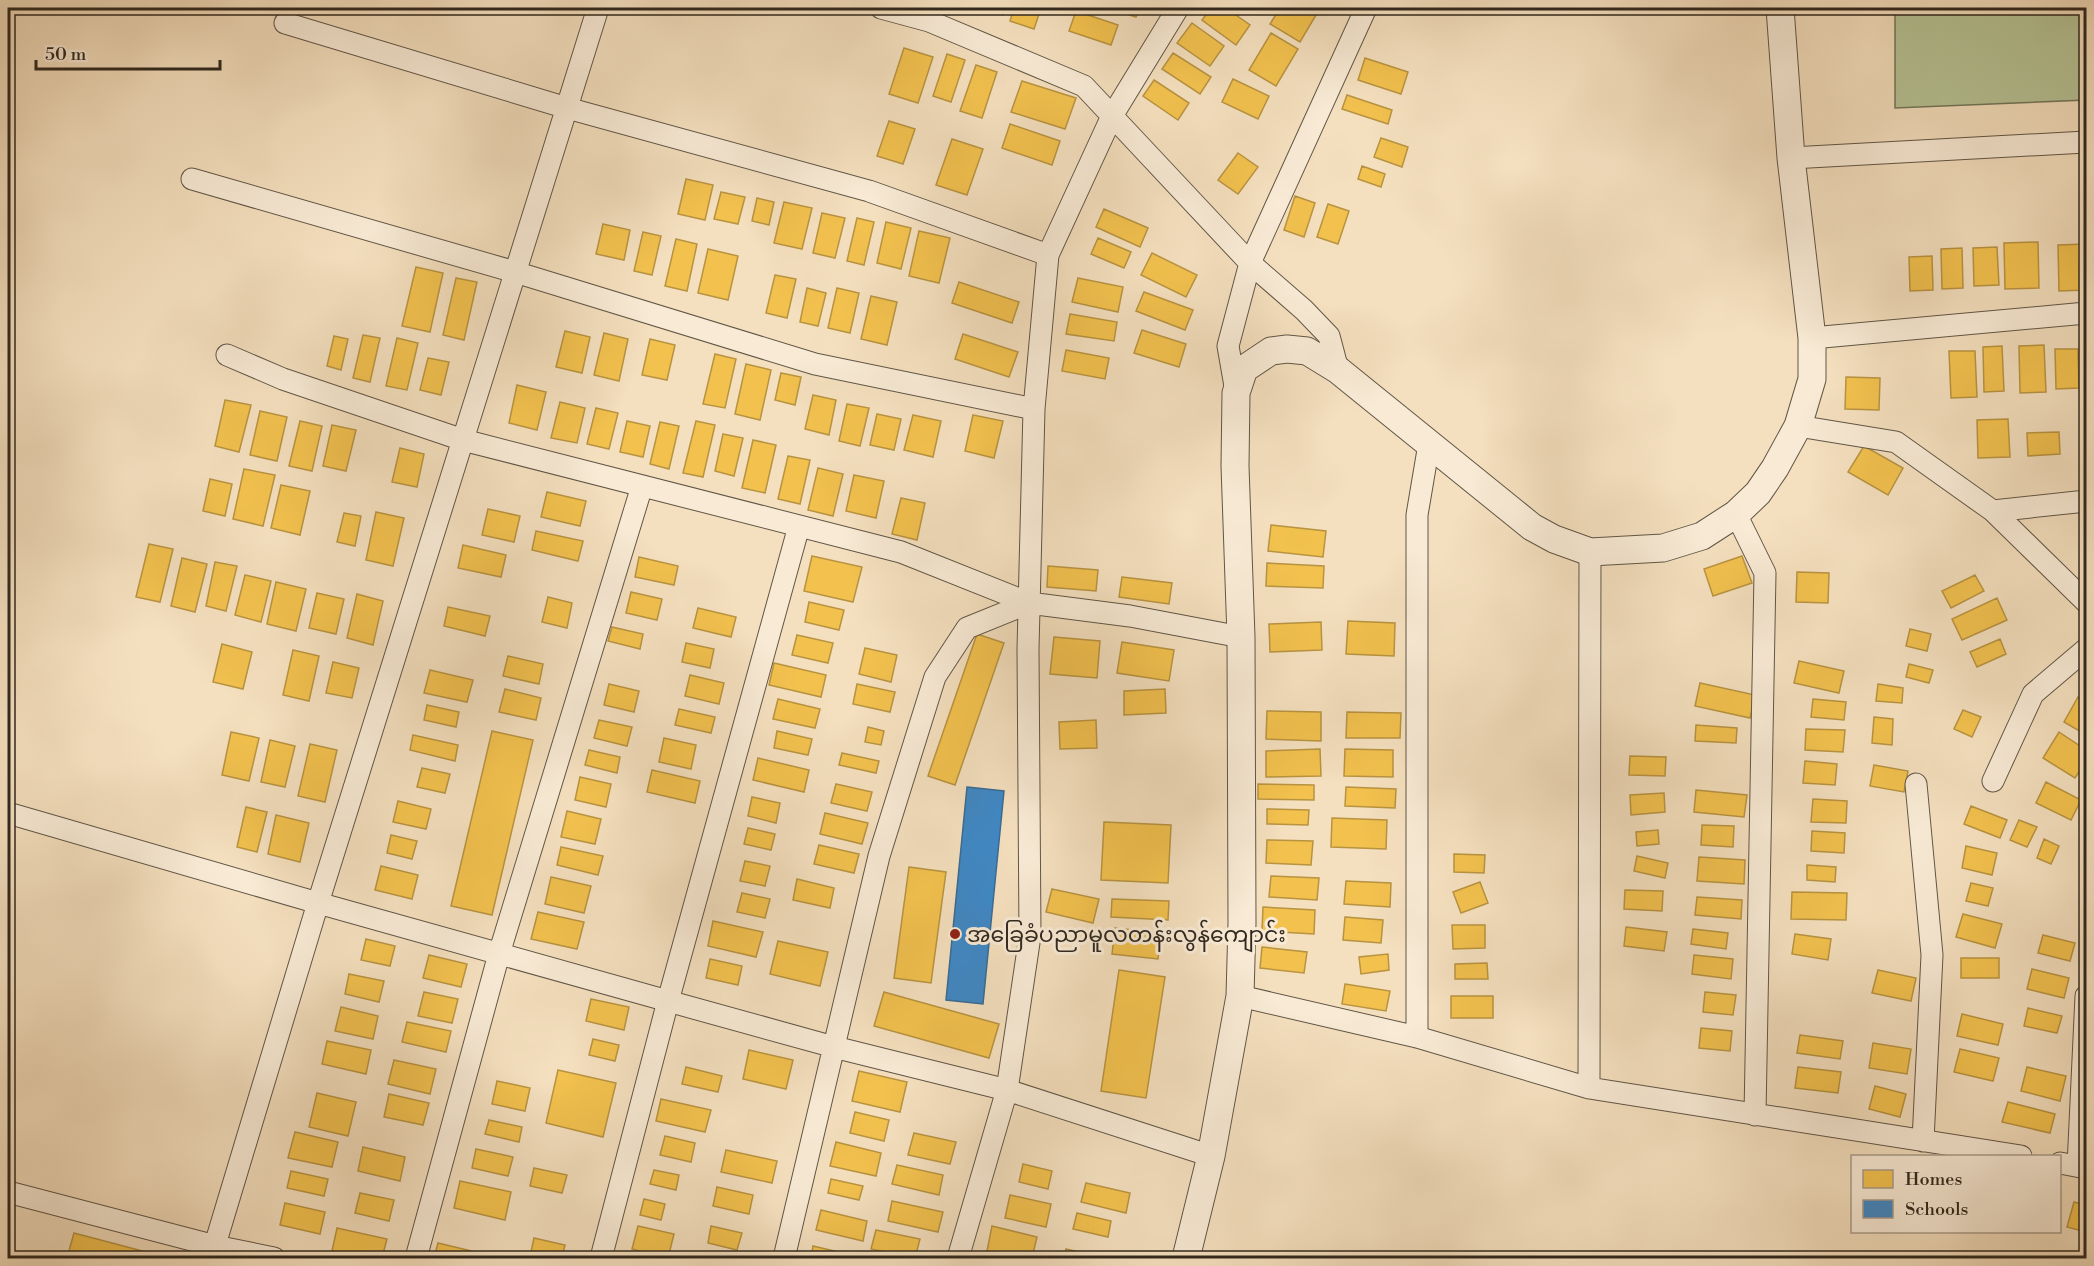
<svg xmlns="http://www.w3.org/2000/svg" width="2094" height="1266" font-family="'Libre Bodoni','Noto Sans Myanmar',serif">
	<style>
		.green { fill: #b6c396; stroke: #73765a; stroke-width: 1.5 }
		.homes { fill: #f2c14e; stroke: #b89340; stroke-width: 1.5 }
		.schools { fill: #3f88c5; stroke: #3a6b93; stroke-width: 1.5 }
		.lines { fill: none; stroke-linecap: round; stroke-linejoin: round }
		.minor-casing { stroke: #615646; stroke-width: 23 }
		.tertiary-casing { stroke: #615646; stroke-width: 29 }
		.minor { stroke: #f8ead5; stroke-width: 21 }
		.tertiary { stroke: #f8ead5; stroke-width: 27 }
		.poi-dot { fill: #8f2418; stroke: #f8ead5; stroke-width: 2 }
		.labels { text-anchor: middle; stroke-width: 6; stroke-linejoin: round; paint-order: stroke }
		.poi-label { font-size: 22px; fill: #30281e; stroke: #f8ead5; text-anchor: start }
	</style>
	<rect width="100%" height="100%" fill="#f4dfbe"/>
	<filter id="stains"><feTurbulence type="fractalNoise" baseFrequency=".00333" numOctaves="4"/><feColorMatrix values="0 0 0 0 .2 0 0 0 0 .09 0 0 0 0 .02 0 0 0 .5 -.17"/></filter>
	<radialGradient id="worn" r=".72"><stop offset=".6" stop-color="#630" stop-opacity="0"/><stop offset="1" stop-color="#630" stop-opacity=".3"/></radialGradient>
	<path class="green" d="M1895,8H2086V100L1895,108Z"/>
	<path class="homes" d="M982,8H1005L1003,15Z
		M1014,8H1041L1034,29L1010,21Z
		M1107,8H1140L1136,17Z
		M1211,8H1226L1250,25L1236,45L1202,20Z
		M1280,8H1315L1319,10L1300,42L1270,24Z
		M1076,11L1118,25L1111,45L1069,31Z
		M1192,23L1224,46L1210,66L1177,43Z
		M1271,33L1298,49L1276,86L1249,70Z
		M904,48L933,57L918,103L889,94Z
		M1173,53L1211,77L1200,94L1162,69Z
		M947,54L965,60L951,102L933,96Z
		M1365,58L1408,72L1401,94L1358,80Z
		M976,65L997,72L982,118L960,111Z
		M1233,79L1269,96L1258,119L1222,102Z
		M1154,80L1189,103L1178,120L1143,96Z
		M1022,81L1076,98L1065,129L1011,112Z
		M1347,95L1392,110L1388,124L1342,109Z
		M889,121L915,129L903,164L877,156Z
		M1010,124L1060,141L1052,165L1002,148Z
		M1381,138L1408,147L1402,167L1374,157Z
		M952,139L983,149L967,195L936,185Z
		M1238,153L1258,167L1238,194L1218,180Z
		M1362,166L1385,174L1381,187L1358,179Z
		M686,179L713,185L705,220L678,214Z
		M721,192L745,197L738,224L714,219Z
		M1295,196L1315,203L1304,237L1284,230Z
		M757,198L774,202L769,225L752,221Z
		M784,202L812,208L802,249L774,243Z
		M1328,204L1349,211L1338,244L1317,237Z
		M1104,209L1148,228L1140,247L1096,227Z
		M822,213L845,218L835,258L813,253Z
		M857,218L874,222L864,265L847,261Z
		M886,222L911,228L901,269L877,263Z
		M603,224L630,230L624,260L596,254Z
		M919,231L950,238L939,283L909,276Z
		M643,232L661,236L652,275L634,271Z
		M1098,238L1131,252L1124,268L1091,254Z
		M676,239L697,244L687,291L665,286Z
		M2038,242L2039,288L2005,289L2004,243Z
		M2086,244V290L2059,291L2058,245Z
		M1997,247L1999,285L1974,286L1973,248Z
		M1962,248L1963,288L1942,289L1941,249Z
		M708,249L738,256L728,300L698,293Z
		M1152,253L1197,275L1186,297L1141,275Z
		M1932,256L1933,290L1910,291L1909,257Z
		M416,267L443,273L430,332L402,326Z
		M775,275L796,279L787,318L766,313Z
		M456,278L477,282L464,340L443,335Z
		M1078,278L1123,287L1118,312L1072,302Z
		M959,282L1019,302L1012,323L952,303Z
		M807,288L826,293L818,326L800,322Z
		M837,288L859,293L850,333L828,328Z
		M1144,292L1193,310L1185,330L1136,311Z
		M871,296L897,302L887,345L861,339Z
		M1070,314L1117,322L1114,341L1066,334Z
		M1142,330L1186,344L1179,367L1134,353Z
		M565,331L590,337L582,373L556,367Z
		M604,333L628,339L619,381L594,375Z
		M963,334L1018,352L1009,377L955,359Z
		M363,335L380,338L370,382L353,378Z
		M334,336L348,339L341,370L327,366Z
		M397,338L418,343L407,390L386,386Z
		M650,339L675,345L667,380L642,375Z
		M2044,345L2046,392L2020,393L2019,346Z
		M2002,346L2004,391L1984,392L1983,347Z
		M2055,349H2078L2079,388L2056,389Z
		M1066,350L1109,358L1105,379L1062,371Z
		M1949,351H1975L1977,397L1951,398Z
		M715,354L736,359L725,408L703,404Z
		M428,358L449,362L441,395L420,390Z
		M746,364L771,370L760,420L735,414Z
		M781,373L801,377L795,405L775,400Z
		M1846,377L1880,378L1879,410L1845,409Z
		M517,385L546,392L537,430L509,423Z
		M813,395L836,400L829,435L805,429Z
		M225,400L251,405L239,452L215,446Z
		M560,402L585,408L577,443L551,438Z
		M847,404L869,408L860,446L839,441Z
		M596,408L618,413L609,449L587,444Z
		M260,411L287,417L277,461L250,455Z
		M877,414L901,419L894,450L870,445Z
		M913,415L941,421L933,457L904,450Z
		M973,415L1003,421L994,458L965,451Z
		M2008,419L2010,457L1978,458L1977,420Z
		M300,421L322,426L312,471L289,466Z
		M627,421L650,426L643,457L620,452Z
		M696,421L715,425L703,477L683,473Z
		M660,422L679,426L669,469L650,464Z
		M332,425L356,430L346,471L323,466Z
		M2059,432L2060,454L2028,456L2027,433Z
		M723,434L743,438L734,476L715,471Z
		M753,440L776,445L765,493L742,488Z
		M1864,446L1903,468L1888,495L1848,472Z
		M400,448L424,454L417,487L392,482Z
		M788,456L810,460L800,504L778,499Z
		M818,468L843,474L833,516L808,510Z
		M244,469L275,475L263,526L233,519Z
		M854,475L884,481L876,518L846,511Z
		M210,479L232,484L225,516L203,511Z
		M281,485L310,491L300,535L271,528Z
		M547,492L586,501L580,526L541,517Z
		M901,498L925,503L917,540L892,534Z
		M488,509L520,516L514,542L482,535Z
		M376,512L404,518L393,566L366,560Z
		M344,513L361,516L355,546L337,542Z
		M1271,525L1326,531L1323,557L1268,551Z
		M536,531L583,541L578,561L532,550Z
		M149,544L173,549L160,602L136,597Z
		M463,545L506,555L501,577L458,568Z
		M812,556L862,567L853,602L804,591Z
		M1742,556L1752,583L1713,596L1704,569Z
		M639,557L678,566L674,585L635,577Z
		M182,558L207,564L195,612L171,606Z
		M215,562L237,566L226,611L206,606Z
		M1267,563L1324,566L1323,588L1266,586Z
		M1048,566L1098,570L1096,591L1047,587Z
		M1797,572L1829,573L1828,603L1796,602Z
		M245,575L271,581L261,622L235,615Z
		M1975,575L1984,591L1951,608L1942,591Z
		M1122,577L1172,583L1169,604L1119,597Z
		M276,582L306,589L296,631L267,624Z
		M631,592L662,599L657,620L626,613Z
		M317,593L344,599L336,634L309,628Z
		M357,594L383,601L373,645L347,638Z
		M548,597L572,603L567,628L542,622Z
		M1997,598L2007,620L1962,640L1952,619Z
		M809,602L844,610L839,630L805,622Z
		M448,607L490,616L485,636L444,626Z
		M698,608L736,617L731,637L693,628Z
		M1348,621L1395,623L1394,656L1346,654Z
		M1321,622L1322,650L1270,652L1269,624Z
		M612,627L643,634L640,649L608,641Z
		M1910,629L1931,634L1927,651L1906,646Z
		M977,634L1004,643L955,785L928,776Z
		M797,635L833,643L828,663L792,655Z
		M1054,637L1100,641L1097,678L1050,674Z
		M2000,639L2006,654L1977,667L1970,652Z
		M1122,642L1174,650L1169,681L1117,673Z
		M686,643L714,649L710,668L682,662Z
		M222,644L252,652L243,689L213,682Z
		M865,648L897,655L891,682L859,674Z
		M293,650L319,656L309,701L283,695Z
		M508,656L543,664L539,684L503,676Z
		M1799,661L1844,671L1839,693L1794,683Z
		M333,662L359,668L352,698L326,693Z
		M774,663L826,675L821,697L769,685Z
		M1909,664L1933,670L1929,683L1906,677Z
		M430,670L473,680L467,702L424,693Z
		M690,675L724,683L719,704L685,696Z
		M1700,683L1755,695L1750,718L1695,706Z
		M609,684L639,691L634,712L604,705Z
		M857,684L895,692L890,712L853,704Z
		M1878,684L1903,688L1902,703L1876,701Z
		M505,689L541,698L536,720L499,712Z
		M1165,689L1166,713L1124,715V691Z
		M2078,697L2086,702V735L2064,722Z
		M778,699L820,709L815,728L773,719Z
		M1813,699L1846,702L1844,720L1811,717Z
		M427,705L459,712L456,727L424,720Z
		M679,709L715,717L711,733L675,725Z
		M1963,710L1981,717L1972,737L1954,729Z
		M1267,711L1321,712V741L1266,739Z
		M1347,712L1401,713L1400,738H1346Z
		M1874,717L1893,719L1892,745L1872,743Z
		M599,720L632,727L627,746L594,738Z
		M1096,720L1097,748L1060,749L1059,722Z
		M1696,725L1737,728L1736,743L1695,741Z
		M868,727L884,731L881,745L865,742Z
		M1806,729L1845,730L1843,752L1805,750Z
		M492,731L533,740L492,915L451,906Z
		M777,731L812,739L808,755L774,748Z
		M231,732L259,738L249,781L222,775Z
		M2059,732L2086,750V761L2075,778L2043,758Z
		M413,735L458,745L455,761L410,750Z
		M664,738L696,745L691,769L659,762Z
		M270,740L295,746L285,787L261,782Z
		M310,744L337,750L325,802L298,796Z
		M1320,749L1321,776L1266,777V751Z
		M1345,749L1393,750V777L1344,776Z
		M589,750L620,757L617,773L585,765Z
		M842,753L879,761L876,773L839,765Z
		M1630,756L1666,757L1665,776L1629,775Z
		M758,758L809,770L804,792L753,780Z
		M1805,761L1837,764L1835,785L1803,783Z
		M1874,765L1908,771L1904,792L1870,786Z
		M422,768L450,774L445,793L417,787Z
		M652,770L700,781L695,803L647,792Z
		M580,777L611,784L606,807L575,800Z
		M2046,782L2081,800L2071,820L2036,803Z
		M836,784L872,792L867,811L831,803Z
		M1258,784L1314,785V800L1258,799Z
		M1346,787L1396,789L1395,808L1345,806Z
		M1696,790L1747,795L1744,817L1694,812Z
		M1664,793L1665,812L1631,815L1630,795Z
		M752,797L780,803L776,823L748,816Z
		M1813,799L1847,801L1846,823L1811,822Z
		M398,801L431,809L426,829L393,822Z
		M1971,806L2007,820L2000,838L1964,824Z
		M246,807L267,812L257,852L237,847Z
		M1267,809L1309,810L1308,825L1267,824Z
		M567,811L601,819L595,844L561,837Z
		M825,813L868,823L862,844L820,834Z
		M276,815L309,823L300,862L268,854Z
		M1332,818L1387,820L1386,849L1331,847Z
		M2019,820L2037,827L2027,847L2010,840Z
		M1104,822L1171,825L1168,883L1101,880Z
		M1702,825L1734,826L1733,847L1701,845Z
		M748,828L775,834L771,850L744,844Z
		M1658,830L1659,844L1637,846L1636,832Z
		M1812,831L1845,833L1844,853L1811,851Z
		M391,835L417,841L412,859L387,853Z
		M2044,839L2059,846L2051,864L2037,858Z
		M1267,840L1313,841L1311,865L1266,863Z
		M819,845L859,854L854,873L814,864Z
		M1966,846L1997,853L1992,875L1962,868Z
		M561,847L603,856L598,875L557,865Z
		M1454,854L1485,855L1484,873L1454,872Z
		M1637,856L1668,863L1665,878L1634,871Z
		M1699,857L1745,860L1744,884L1697,881Z
		M745,861L770,866L765,886L740,881Z
		M1807,865L1836,867L1835,882L1807,880Z
		M381,866L418,875L412,899L375,890Z
		M909,867L946,872L931,983L894,978Z
		M1271,876L1319,878L1317,900L1269,897Z
		M551,877L591,886L584,913L545,904Z
		M797,879L834,888L830,908L793,900Z
		M1346,881L1391,883L1390,907L1344,904Z
		M1480,882L1488,903L1461,913L1453,892Z
		M1971,883L1993,888L1988,906L1966,901Z
		M1052,889L1099,899L1093,923L1046,912Z
		M1625,890L1663,891L1662,911L1624,909Z
		M1792,892L1847,893L1846,920L1791,919Z
		M742,893L770,899L765,918L737,912Z
		M1697,897L1742,900L1741,919L1695,915Z
		M1112,899L1169,901L1168,920L1111,917Z
		M1263,907L1315,910L1314,934L1262,931Z
		M538,912L584,922L577,949L531,939Z
		M1963,914L2002,924L1995,948L1956,937Z
		M1345,917L1383,920L1381,943L1343,940Z
		M713,921L763,932L756,957L708,946Z
		M1452,925H1485V948L1453,949Z
		M1626,927L1667,932L1664,951L1624,946Z
		M1115,928L1161,933L1158,959L1112,954Z
		M1693,929L1728,933L1726,949L1691,944Z
		M1795,934L1831,939L1828,960L1792,954Z
		M2043,935L2075,943L2070,961L2038,953Z
		M366,939L395,946L390,966L361,960Z
		M778,941L828,952L820,986L770,974Z
		M1262,947L1307,952L1304,973L1260,968Z
		M1388,954L1389,970L1361,974L1359,957Z
		M429,955L467,964L461,987L423,978Z
		M1694,955L1733,959L1731,979L1692,974Z
		M1961,958H1999V978H1961Z
		M710,959L742,966L738,985L706,978Z
		M1487,963L1488,979H1455V964Z
		M2032,969L2069,978L2064,998L2027,989Z
		M1119,970L1165,977L1146,1098L1101,1091Z
		M1878,970L1916,978L1911,1001L1872,993Z
		M349,974L384,981L379,1002L345,994Z
		M1345,984L1390,991L1386,1011L1342,1004Z
		M424,992L458,999L452,1023L418,1016Z
		M884,992L999,1024L989,1058L874,1026Z
		M1705,992L1736,995L1733,1015L1703,1012Z
		M1451,996H1493V1018H1451Z
		M591,999L629,1007L624,1030L586,1021Z
		M341,1007L378,1016L373,1039L335,1031Z
		M2028,1008L2062,1016L2057,1033L2024,1026Z
		M1962,1014L2003,1024L1998,1045L1957,1036Z
		M407,1022L451,1031L446,1052L402,1042Z
		M1701,1028L1732,1031L1730,1051L1699,1048Z
		M1800,1035L1843,1041L1840,1059L1797,1053Z
		M593,1039L619,1045L615,1061L589,1055Z
		M327,1041L371,1050L366,1074L322,1064Z
		M1873,1043L1911,1049L1907,1074L1869,1068Z
		M1960,1049L1999,1058L1993,1081L1954,1072Z
		M749,1050L793,1060L786,1089L743,1079Z
		M394,1060L436,1069L430,1094L388,1084Z
		M686,1067L722,1076L718,1092L682,1084Z
		M1798,1067L1841,1072L1838,1093L1795,1088Z
		M2027,1067L2066,1076L2060,1101L2021,1091Z
		M558,1070L616,1083L603,1137L546,1123Z
		M859,1071L907,1082L900,1112L852,1101Z
		M497,1081L530,1088L525,1111L492,1104Z
		M1875,1086L1906,1094L1900,1117L1869,1109Z
		M317,1093L356,1102L348,1136L309,1127Z
		M389,1094L429,1103L423,1125L384,1117Z
		M661,1099L711,1110L705,1132L656,1121Z
		M2008,1102L2055,1114L2050,1133L2002,1122Z
		M855,1112L889,1120L884,1141L850,1133Z
		M489,1120L522,1127L519,1142L485,1134Z
		M295,1132L338,1142L332,1167L288,1158Z
		M914,1133L956,1142L950,1164L908,1155Z
		M665,1136L695,1143L691,1162L660,1155Z
		M836,1142L881,1153L876,1176L830,1166Z
		M363,1147L405,1157L400,1181L358,1171Z
		M476,1149L513,1157L508,1176L472,1168Z
		M726,1150L777,1161L772,1183L721,1172Z
		M1023,1164L1052,1171L1048,1189L1019,1182Z
		M897,1165L943,1175L939,1195L892,1184Z
		M534,1168L567,1175L562,1193L530,1186Z
		M654,1170L679,1175L676,1190L650,1184Z
		M291,1171L328,1179L324,1196L287,1188Z
		M831,1179L863,1186L859,1200L828,1193Z
		M460,1181L511,1192L505,1220L454,1208Z
		M1086,1183L1130,1193L1126,1213L1081,1202Z
		M717,1187L753,1195L749,1214L713,1206Z
		M360,1193L394,1200L389,1221L355,1213Z
		M1010,1195L1051,1204L1046,1227L1005,1218Z
		M644,1199L665,1204L661,1220L640,1215Z
		M892,1201L943,1212L938,1232L888,1221Z
		M2074,1202L2086,1205V1232L2067,1227Z
		M285,1203L325,1212L320,1234L280,1225Z
		M821,1210L867,1221L863,1241L816,1230Z
		M1077,1213L1111,1221L1108,1237L1073,1229Z
		M638,1226L674,1234L668,1258L632,1249Z
		M711,1226L742,1233L737,1250L708,1243Z
		M992,1226L1037,1237L1032,1258H1021L987,1251Z
		M337,1228L387,1239L382,1258H366L332,1251Z
		M876,1230L920,1239L915,1258L871,1249Z
		M74,1233L169,1258H67Z
		M534,1238L565,1245L562,1258L531,1252Z
		M438,1243L480,1253L478,1258H434Z
		M813,1246L839,1252L837,1258H811Z
		M1066,1249L1103,1257V1258H1064Z
		M698,1253L721,1258H697Z"/>
	<path class="schools" d="M967,787L1004,791L983,1004L946,1000Z"/>
	<g class="lines">
		<g class="minor-casing">
			<path id="minor" d="M881,8L929,21L1084,86L1250,263L1304,310L1329,336L1338,370
				M285,23L567,108L869,191L1048,255
				M1791,158L2086,142
				M192,179L515,272L815,364L1034,409
				M1812,338L2086,313
				M227,355L283,379L463,440L901,552L1029,603
				M1236,392L1228,346L1250,263L1366,8
				M1798,426L1896,442L1993,511L2086,602
				M1993,511L2086,501
				M1736,514L1765,573L1755,1115
				M1993,781L2033,694L2086,649
				M1916,784L1932,955L1923,1141
				M8,813L318,903L668,1001L834,1047L1007,1090L1211,1156
				M1240,996L1417,1037L1589,1088L2021,1156
				M1417,1037V515L1429,444
				M1589,1088L1590,552
				M2060,1163L2086,1168
				M2078,1166L2086,996
				M8,1192L215,1246L274,1258
				M211,1258L318,903L598,8
				M416,1258L499,954L642,486
				M601,1258L668,1001L799,526
				M784,1258L879,856L935,677L967,628L1029,603L1130,616L1241,637
				M958,1258L1007,1090L1030,936L1028,649L1034,409L1048,255L1112,116L1178,8"/>
		</g>
		<g class="tertiary-casing">
			<path id="tertiary" d="M1186,1258L1211,1156L1240,996L1242,923L1241,637L1235,466L1236,393L1244,369L1271,351L1287,349L1307,351L1338,370L1532,527L1554,539L1590,552L1663,548L1702,536L1736,514L1758,493L1775,468L1798,426L1812,379V338L1791,158L1780,8"/>
		</g>
		<use href="#minor" class="minor"/>
		<use href="#tertiary" class="tertiary"/>
	</g>
	<circle class="poi-dot" cx="955" cy="934" r="6"/>
	<g class="labels">
		<g class="poi-label">
			<text x="967" y="942">အခြေခံပညာမူလတန်းလွန်ကျောင်း</text>
		</g>
	</g>
	<rect width="2094" height="1266" fill="none" stroke="#f4dfbe" stroke-width="30"/>
	<rect x="9" y="9" width="2076" height="1248" fill="none" stroke="#30281e" stroke-width="3"/>
	<rect x="15" y="15" width="2064" height="1236" fill="none" stroke="#30281e" stroke-width="1.5"/>
	<rect x="1851" y="1155" width="210" height="78" fill="#f8ead5" stroke="#a89c8c" stroke-width="1.5"/>
	<rect x="1863" y="1170" width="30" height="18" fill="#f2c14e" stroke="#a89c8c" stroke-width="1.5"/>
	<text x="1905" y="1185" font-size="18" fill="#30281e">Homes</text>
	<rect x="1863" y="1200" width="30" height="18" fill="#3f88c5" stroke="#a89c8c" stroke-width="1.5"/>
	<text x="1905" y="1215" font-size="18" fill="#30281e">Schools</text>
	<path d="M36 60v9h184v-9" fill="none" stroke="#30281e" stroke-width="3"/>
	<text x="45" y="60" font-size="18" fill="#30281e" stroke="#f8ead5" stroke-width="4.5" paint-order="stroke">50 m</text>
	<rect width="100%" height="100%" filter="url(#stains)"/>
	<rect width="100%" height="100%" fill="url(#worn)"/>
</svg>
